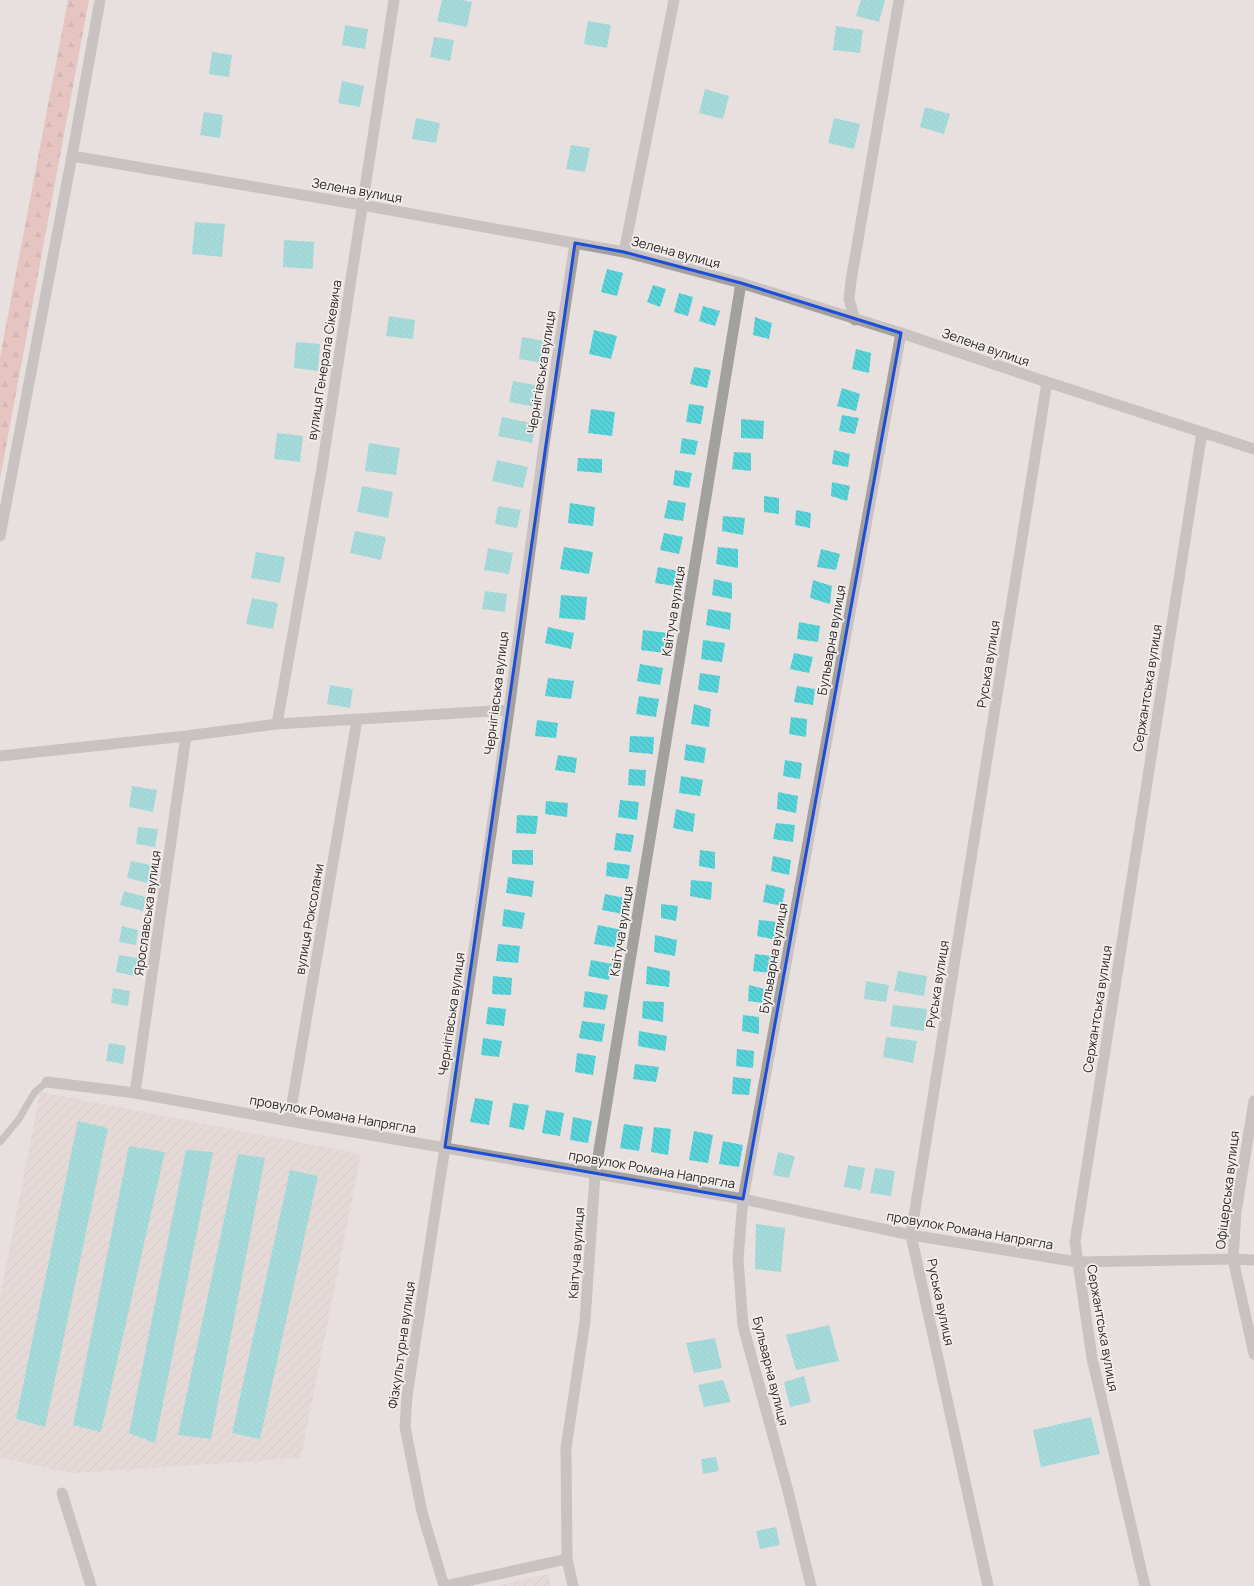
<svg xmlns="http://www.w3.org/2000/svg" width="1254" height="1586" font-family="Manrope,sans-serif">
	<style>
		.industrial { fill: url(#industrial-furrows) }
		.forest { fill: url(#forest-firs) }
		.building { fill: url(#building-back-hatch) }
		.lines { fill: none; stroke-linecap: round; stroke-linejoin: round }
		.service { stroke: #a3a1a0; stroke-width: 7 }
		.minor { stroke: #a3a1a0; stroke-width: 11 }
		.tertiary { stroke: #a3a1a0; stroke-width: 11 }
		.marked { fill: none; stroke: #1d4ed8; stroke-width: 3; stroke-linejoin: round }
		.labels { text-anchor: middle; stroke-width: 3.5; stroke-linejoin: round; paint-order: stroke }
		.street-label { font-size: 13px; fill: #2b2828; stroke: #f4eeed }
	</style>
	<defs>
		<pattern id="industrial-furrows" width="10" height="10" patternUnits="userSpaceOnUse"><rect width="10" height="10" fill="#dfd1cf"/><path d="M-1 1l2-2M0 10L10 0M9 11l2-2" fill="none" stroke="#c0b3b2"/></pattern>
		<pattern id="forest-firs" width="22" height="20" patternUnits="userSpaceOnUse"><rect width="22" height="20" fill="#e4a59e"/><path d="M5 1l3.5 6h-7zM16 11l3.5 6h-7z" fill="#b98681"/></pattern>
		<pattern id="building-back-hatch" width="6" height="6" patternUnits="userSpaceOnUse"><rect width="6" height="6" fill="#56d3d8"/><path d="M-1 5l2 2M0 0l6 6M5-1l2 2" fill="none" stroke="#4bb5b9"/></pattern>
	</defs>
	<rect width="100%" height="100%" fill="#e7e0df"/>
	<path class="industrial" d="M40,1092L361,1154L301,1458L72,1473L0,1458V1298Z
		M548,1574L551,1586H498Z"/>
	<path class="forest" d="M68,0H89L0,479V357Z"/>
	<path class="building" d="M442,0H462L472,2L467,27L437,21Z
		M861,0H885L879,22L856,16Z
		M588,21L611,25L607,48L584,44Z
		M345,25L368,29L365,49L342,45Z
		M836,26L863,30L860,53L833,50Z
		M434,37L454,40L450,61L430,57Z
		M212,52L232,55L229,77L209,74Z
		M342,81L364,86L360,107L338,103Z
		M705,89L729,96L723,119L699,113Z
		M925,107L950,114L944,134L920,127Z
		M204,112L223,115L220,138L200,135Z
		M416,118L440,123L436,143L412,139Z
		M834,118L860,124L854,149L828,143Z
		M571,145L590,148L585,172L566,169Z
		M195,222L225,224L222,257L192,254Z
		M284,240L314,242L313,269L283,267Z
		M607,269L623,273L617,296L601,292Z
		M653,285L666,289L660,307L647,302Z
		M679,293L693,297L688,316L674,312Z
		M703,306L720,311L715,326L699,321Z
		M389,316L415,320L413,339L386,336Z
		M755,317L772,323L769,339L753,335Z
		M594,330L617,336L611,359L589,354Z
		M522,337L545,341L541,363L519,359Z
		M296,342L320,344L318,371L294,368Z
		M856,349L871,353L869,373L852,369Z
		M694,367L711,370L707,388L690,384Z
		M513,381L540,386L536,407L509,402Z
		M842,388L860,394L856,411L837,406Z
		M689,404L704,406L701,424L686,422Z
		M591,409L615,412L612,436L588,433Z
		M842,415L859,418L855,434L839,431Z
		M502,417L536,424L532,443L498,436Z
		M741,419L764,421L763,439L741,438Z
		M277,433L303,436L300,462L274,459Z
		M682,438L698,441L695,455L680,453Z
		M369,443L400,448L396,475L365,471Z
		M834,450L850,454L848,467L832,464Z
		M734,452L751,453V471L732,469Z
		M578,458L602,459V473L577,471Z
		M497,460L528,467L523,488L492,481Z
		M675,470L692,473L689,488L673,485Z
		M832,482L850,486L847,501L831,496Z
		M362,486L393,492L388,518L357,512Z
		M764,496L779,498V514L764,512Z
		M668,500L686,503L683,521L664,518Z
		M570,503L595,507L593,526L568,523Z
		M498,506L521,510L517,528L495,524Z
		M796,510L811,513L810,528L795,525Z
		M723,516L745,518L743,535L722,531Z
		M355,531L386,537L381,560L350,553Z
		M664,533L683,537L679,554L660,550Z
		M564,547L593,552L589,574L560,569Z
		M718,547L738,549V568L716,564Z
		M488,548L513,553L509,574L484,570Z
		M821,549L840,554L836,570L817,567Z
		M256,552L285,557L280,583L251,578Z
		M658,567L678,571L675,586L655,583Z
		M714,579L732,583V599L712,595Z
		M813,580L832,586L830,604L810,598Z
		M485,591L507,594L505,612L482,609Z
		M561,595L587,597L585,620L559,618Z
		M252,598L278,603L273,629L246,624Z
		M708,609L731,613L730,630L706,625Z
		M799,622L820,626L818,642L797,639Z
		M548,627L574,633L571,649L545,643Z
		M643,630L667,633L664,653L641,650Z
		M703,640L725,643L722,662L701,659Z
		M794,653L813,657L809,673L790,669Z
		M640,664L663,668L660,685L637,681Z
		M700,673L720,676L718,693L698,690Z
		M548,678L574,681L571,699L545,696Z
		M330,685L353,689L350,708L327,704Z
		M797,686L815,689L813,705L794,702Z
		M639,696L659,699L656,717L636,714Z
		M694,704L711,709L709,727L691,724Z
		M791,717L807,719L806,737L789,734Z
		M537,720L558,723L556,738L535,736Z
		M630,736L654,737L653,754L629,752Z
		M686,744L706,748L704,763L684,760Z
		M558,755L577,758L575,773L555,770Z
		M785,760L802,763L800,779L783,776Z
		M629,769L646,770L645,786L628,785Z
		M681,776L703,780L700,796L679,793Z
		M132,786L157,790L153,812L129,807Z
		M778,792L798,796L796,813L777,809Z
		M620,800L639,802L637,820L618,817Z
		M546,801L568,803L567,817L545,814Z
		M676,809L695,814L693,832L673,828Z
		M517,815L538,816L536,834L516,833Z
		M776,823L795,825L793,842L773,839Z
		M138,827L158,829L155,847L136,844Z
		M616,833L634,835L631,852L614,850Z
		M512,850H533V865L512,864Z
		M700,850L715,852V869L699,866Z
		M773,856L791,860L789,875L771,871Z
		M131,861L151,865L148,883L127,878Z
		M607,862L630,865L628,879L606,876Z
		M508,877L534,881L532,897L506,893Z
		M691,880L712,882L711,900L690,896Z
		M766,884L785,889L782,906L763,902Z
		M124,891L146,897L143,911L120,905Z
		M605,894L625,898L623,914L602,910Z
		M661,904L678,906L676,921L661,918Z
		M504,909L525,913L522,929L502,926Z
		M759,920L778,922L777,940L757,936Z
		M598,925L622,930L619,948L594,944Z
		M122,926L138,930L136,945L119,942Z
		M655,935L677,940L675,956L654,952Z
		M498,944L520,946L518,963L496,961Z
		M755,954L772,956L770,973L753,971Z
		M119,955L138,958L135,976L116,972Z
		M591,960L612,964L609,980L588,976Z
		M647,966L670,971L669,987L646,984Z
		M898,971L927,976L924,996L894,991Z
		M493,976L512,978L511,995L492,994Z
		M866,981L889,985L886,1002L864,999Z
		M749,985L765,989L763,1003L748,1001Z
		M113,988L130,991L128,1006L111,1003Z
		M585,991L608,995L605,1010L583,1007Z
		M643,1001L664,1002L663,1022L642,1018Z
		M893,1005L927,1009L924,1031L890,1026Z
		M488,1007L506,1009L504,1026L486,1024Z
		M743,1015L759,1017V1034L742,1031Z
		M582,1021L605,1024L602,1042L579,1038Z
		M639,1031L667,1036L665,1051L638,1046Z
		M886,1037L917,1041L913,1063L883,1057Z
		M483,1038L502,1041L499,1057L481,1055Z
		M109,1043L126,1046L123,1064L106,1061Z
		M737,1049L754,1051L753,1068L736,1066Z
		M577,1053L596,1056L593,1075L575,1072Z
		M635,1064L659,1067L656,1082L633,1079Z
		M733,1077L751,1079L749,1095L732,1094Z
		M475,1098L493,1101L489,1125L470,1122Z
		M513,1103L529,1105L524,1130L509,1127Z
		M546,1110L564,1113L560,1136L542,1133Z
		M573,1117L592,1121L588,1143L570,1140Z
		M78,1121L108,1128L45,1427L16,1419Z
		M624,1124L643,1127L639,1151L620,1148Z
		M654,1127L671,1129L668,1155L651,1152Z
		M694,1131L713,1135L708,1163L689,1160Z
		M723,1141L743,1145L739,1167L719,1164Z
		M129,1146L165,1152L101,1432L73,1425Z
		M186,1150L213,1152L155,1443L129,1433Z
		M778,1152L795,1156L789,1178L773,1175Z
		M238,1154L265,1158L211,1439L178,1435Z
		M848,1165L865,1168L861,1190L844,1187Z
		M875,1168L895,1171L891,1196L870,1193Z
		M290,1170L318,1176L260,1439L232,1433Z
		M756,1224L785,1228L781,1272L755,1269Z
		M829,1325L839,1361L796,1370L786,1335Z
		M715,1338L722,1368L694,1373L686,1343Z
		M804,1376L811,1402L790,1407L784,1382Z
		M723,1380L731,1402L704,1407L698,1385Z
		M1091,1417L1100,1454L1041,1467L1033,1430Z
		M716,1457L719,1471L703,1474L701,1459Z
		M776,1527L780,1545L760,1549L756,1531Z"/>
	<g class="lines">
		<path class="service" d="M0,1142L19,1119L27,1105L35,1092L47,1082"/>
		<path class="minor" d="M72,156L362,205L624,252L741,283L901,333L1047,382L1254,449
			M624,252L674,0
			M855,320L849,299L851,281L899,0
			M277,724L321,474L394,0
			M0,756L186,736L277,724L509,710
			M47,1082L135,1093L289,1121L743,1199L911,1235L1078,1262L1233,1259L1254,1260
			M135,1093L186,736
			M1254,1101L1236,1212L1233,1259L1254,1354
			M289,1121L357,720
			M62,1493L91,1586
			M567,1559L444,1586L422,1512L405,1427L407,1396L445,1147L509,710L544,445L575,243
			M573,1586L567,1559L566,1448L585,1321L595,1175L741,283
			M811,1586L788,1491L743,1326L738,1259L743,1199L901,333
			M988,1586L911,1235L1047,382
			M1145,1586L1092,1358L1075,1242L1202,432"/>
		<path class="tertiary" d="M0,536L72,156L100,0"/>
	</g>
	<path d="M0 0H1254V1586H0ZM575,243L624,252L741,283L901,333L743,1199L445,1147Z" fill="#e7e0df" fill-opacity=".55" fill-rule="evenodd"/>
	<path class="marked" d="M575,243L624,252L741,283L901,333L743,1199L445,1147Z"/>
	<g class="labels">
		<g class="street-label">
			<text transform="translate(357 190) rotate(10)" y="5">Зелена вулиця</text>
			<text transform="translate(676 252) rotate(15)" y="5">Зелена вулиця</text>
			<text transform="translate(986 347) rotate(19)" y="5">Зелена вулиця</text>
			<text transform="translate(324 360) rotate(-81)" y="5">вулиця Генерала Сікевича</text>
			<text transform="translate(541 372) rotate(-81)" y="5">Чернігівська вулиця</text>
			<text transform="translate(673 611) rotate(-81)" y="5">Квітуча вулиця</text>
			<text transform="translate(831 640) rotate(-80)" y="5">Бульварна вулиця</text>
			<text transform="translate(988 664) rotate(-81)" y="5">Руська вулиця</text>
			<text transform="translate(1147 688) rotate(-81)" y="5">Сержантська вулиця</text>
			<text transform="translate(496 693) rotate(-83)" y="5">Чернігівська вулиця</text>
			<text transform="translate(147 913) rotate(-82)" y="5">Ярославська вулиця</text>
			<text transform="translate(309 919) rotate(-80)" y="5">вулиця Роксолани</text>
			<text transform="translate(621 931) rotate(-81)" y="5">Квітуча вулиця</text>
			<text transform="translate(773 958) rotate(-80)" y="5">Бульварна вулиця</text>
			<text transform="translate(937 984) rotate(-81)" y="5">Руська вулиця</text>
			<text transform="translate(1097 1009) rotate(-81)" y="5">Сержантська вулиця</text>
			<text transform="translate(451 1014) rotate(-82)" y="5">Чернігівська вулиця</text>
			<text transform="translate(333 1114) rotate(10)" y="5">провулок Романа Напрягла</text>
			<text transform="translate(652 1169) rotate(10)" y="5">провулок Романа Напрягла</text>
			<text transform="translate(1227 1190) rotate(-83)" y="5">Офіцерська вулиця</text>
			<text transform="translate(970 1230) rotate(10)" y="5">провулок Романа Напрягла</text>
			<text transform="translate(576 1253) rotate(-86)" y="5">Квітуча вулиця</text>
			<text transform="translate(941 1302) rotate(78)" y="5">Руська вулиця</text>
			<text transform="translate(1103 1328) rotate(80)" y="5">Сержантська вулиця</text>
			<text transform="translate(401 1345) rotate(-82)" y="5">Фізкультурна вулиця</text>
			<text transform="translate(771 1371) rotate(76)" y="5">Бульварна вулиця</text>
		</g>
	</g>
</svg>
